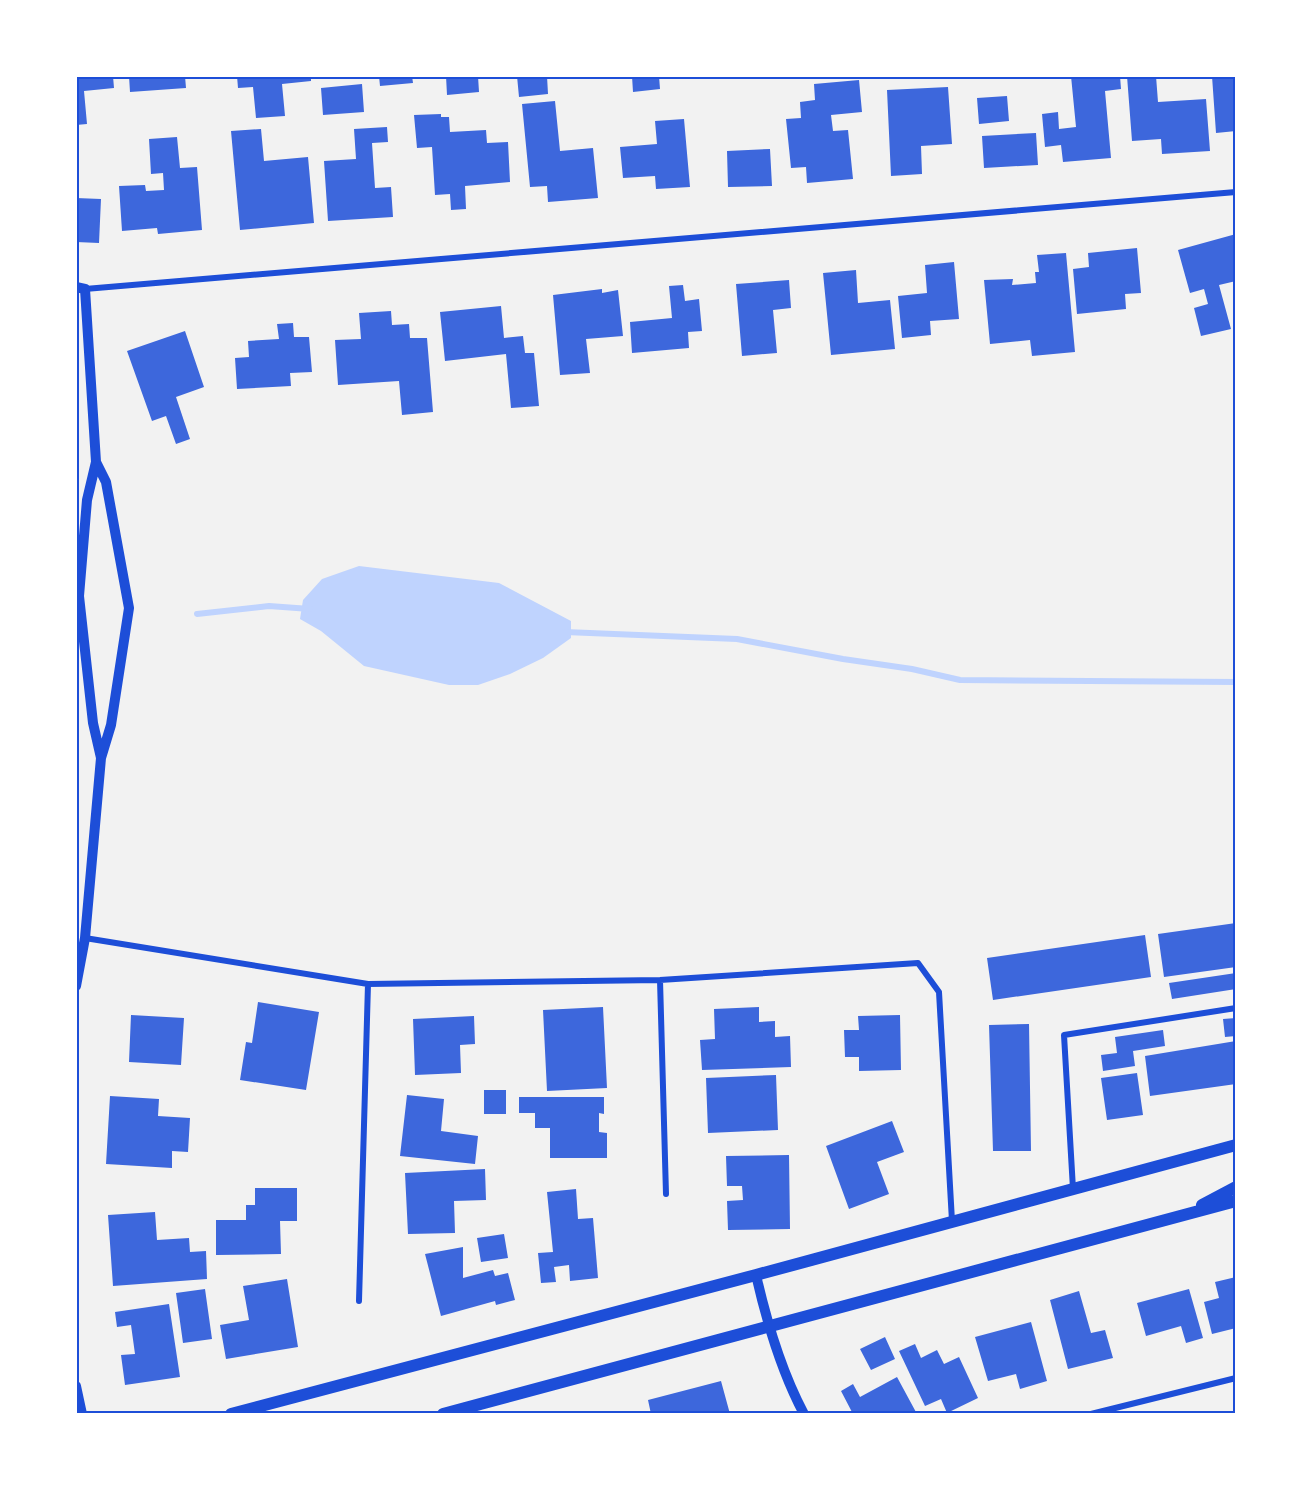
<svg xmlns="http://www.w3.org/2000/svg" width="1312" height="1490" font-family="'Nunito Sans',sans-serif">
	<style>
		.water { fill: #bfd3fe }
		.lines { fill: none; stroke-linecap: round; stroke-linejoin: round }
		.stream { stroke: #bfd3fe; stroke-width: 6 }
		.building { fill: #3d67dc }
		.minor { stroke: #1d4ed8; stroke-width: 6 }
		.tertiary { stroke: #1d4ed8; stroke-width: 10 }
		.secondary { stroke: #1d4ed8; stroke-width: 12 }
		.neatline { fill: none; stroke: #1d4ed8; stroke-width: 2 }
	</style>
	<rect width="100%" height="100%" fill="#f2f2f2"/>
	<path class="water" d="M359,566L499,583L571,621V638L543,658L510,674L478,685H449L364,666L321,631L300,619L303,600L322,579Z"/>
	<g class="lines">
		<path class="stream" d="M197,614L269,606L310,609
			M565,632L737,639L843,659L912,669L960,680L1236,682"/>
	</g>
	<path class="building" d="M76,76H113L114,88L84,91L87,124L76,125Z
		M129,76H185L186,88L130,92Z
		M237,76H311V81L282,84L285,116L256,118L253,87L238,88Z
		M379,76H412L413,83L380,86Z
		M446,76H478L479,92L447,95Z
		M517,76H547L548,94L519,97Z
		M632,76H659L660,89L633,92Z
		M1071,76H1120L1121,89L1105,91L1111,158L1063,162L1061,145L1045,147L1042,114L1058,112L1059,129L1076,127Z
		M1127,76H1156L1158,102L1206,99L1210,151L1162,154L1161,139L1132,141Z
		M1212,76H1236V131L1216,133Z
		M859,80L862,112L831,115L833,131L848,130L853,179L807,183L806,167L791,168L786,119L801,118L800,102L815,100L814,84Z
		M362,84L364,112L323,115L321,88Z
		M948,87L952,144L921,146L922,174L891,176L887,90Z
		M1007,96L1009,121L979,124L977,98Z
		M555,101L560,151L593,148L598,198L548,202L547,186L530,187L522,104Z
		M441,114V117H449L450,132L486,130L487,143L508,142L510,182L465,186L466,209L451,210L450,194L435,195L432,147L417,148L414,115Z
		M684,119L690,187L656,189L655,176L623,178L620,147L657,144L655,121Z
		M387,127L388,142L372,143L375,188L391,187L393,217L328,221L324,161L356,159L354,129Z
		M261,129L264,161L308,157L314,223L240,230L231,131Z
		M1036,133L1038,165L984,168L982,136Z
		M177,137L180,168L197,167L202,230L158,234L157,228L122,231L119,186L145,185L146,191L164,190L163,173L151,174L149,139Z
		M770,149L772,186L728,187L727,151Z
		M76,198L101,199L99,243L76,242Z
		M1236,234V281L1219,285L1231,329L1201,336L1194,308L1208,304L1204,289L1190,293L1178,250Z
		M1137,248L1141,293L1125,294L1126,309L1077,314L1073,269L1089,267L1088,253Z
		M1066,253L1075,352L1032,356L1030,340L990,344L984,280L1013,279L1012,285L1036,283L1035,272H1039L1037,255Z
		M954,262L959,319L930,321L931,335L902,338L898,296L927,293L925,265Z
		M856,270L858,303L890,300L895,349L831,355L823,273Z
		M789,280L791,308L773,310L777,353L742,356L736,284Z
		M683,285L685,301L699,299L702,331L688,332L689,348L632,353L630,322L672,318L669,286Z
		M602,289V293L618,290L623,336L586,339L590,373L560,375L553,295Z
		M501,306L504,338L523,336L525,353H534L539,406L511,408L506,354L445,361L440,312Z
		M391,311L392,325L409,324L410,338H427L433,412L402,415L399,381L338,385L335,340L361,339L359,313Z
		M293,323L294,337H309L312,372L290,373L291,386L237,389L235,358L249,357L248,341L279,339L277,324Z
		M185,331L204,387L176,397L190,439L176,444L166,416L152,421L127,351Z
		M1236,923V967L1164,977L1158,934Z
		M1145,935L1151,977L993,1000L987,958Z
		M1236,973V989L1172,999L1169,983Z
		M258,1002L319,1012L306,1090L240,1080L246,1042L252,1043Z
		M603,1007L607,1088L547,1091L543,1010Z
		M759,1007V1022L775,1021V1037L790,1036L791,1067L702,1070L700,1040L715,1039L714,1009Z
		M131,1015L184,1018L181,1065L129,1062Z
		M900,1015L901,1070L859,1071V1057H845L844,1030H859L858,1016Z
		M474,1016L475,1044L460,1045L461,1073L415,1075L413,1019Z
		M1236,1018V1036L1225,1037L1223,1019Z
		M1029,1024L1031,1151H993L989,1025Z
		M1163,1030L1165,1046L1133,1051L1135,1066L1103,1071L1101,1055L1117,1053L1115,1037Z
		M1236,1041V1084L1150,1096L1145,1056Z
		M1137,1073L1143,1115L1107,1120L1101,1078Z
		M776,1075L778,1130L708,1133L706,1078Z
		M484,1090H506V1114H484Z
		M407,1095L444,1099L441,1131L478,1136L475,1164L400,1156Z
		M110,1096L159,1099L158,1116L190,1118L188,1152L172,1151V1168L106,1164Z
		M519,1097H604V1114L599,1113V1132L607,1133V1158H550V1128H535V1113H519Z
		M892,1121L904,1152L877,1162L889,1194L849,1209L826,1146Z
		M789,1155L790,1229L728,1230L727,1201L743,1200L742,1186H727L726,1156Z
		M485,1169L486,1200L454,1201L455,1233L408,1234L405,1173Z
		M255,1188H297V1221H280L281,1254L216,1255V1220H246V1205H255Z
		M576,1189L578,1219L593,1218L598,1278L570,1281L569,1265L554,1267L556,1282L541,1283L538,1253L553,1252L547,1192Z
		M155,1212L157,1240L189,1238L190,1252L206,1251L207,1279L113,1286L108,1215Z
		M504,1234L508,1258L481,1262L477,1238Z
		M463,1247V1278L493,1270L495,1276L508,1273L515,1300L496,1305L495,1301L441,1316L425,1254Z
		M1236,1277V1328L1212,1334L1204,1302L1219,1298L1215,1282Z
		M287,1279L298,1347L226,1359L220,1325L249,1320L243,1286Z
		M205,1289L212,1339L183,1343L176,1293Z
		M1189,1289L1203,1338L1186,1343L1181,1326L1146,1336L1137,1303Z
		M1079,1291L1091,1333L1105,1330L1113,1358L1068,1369L1050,1300Z
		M169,1304L180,1377L125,1385L121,1355L135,1354L131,1325L117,1327L115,1312Z
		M1031,1322L1047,1381L1020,1389L1016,1374L988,1381L975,1337Z
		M885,1337L895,1359L871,1370L860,1349Z
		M915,1344L921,1358L937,1350L944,1364L959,1357L978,1398L947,1413L941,1399L925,1406L899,1351Z
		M897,1377L917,1414H853L841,1391L853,1384L860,1397Z
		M721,1381L730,1414H651L648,1400Z"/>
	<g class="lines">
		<path class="minor" d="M85,289L1236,192
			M85,938L368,984L660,980L918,963L939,992L952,1221
			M660,980L666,1194
			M1073,1189L1064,1035L1236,1008
			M359,1301L368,984
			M1091,1414L1236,1378"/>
		<path class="tertiary" d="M76,287L85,289L96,462L87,500L79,596L93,723L101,758
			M76,986L85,938L101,758L111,725L129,608L106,482L96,462
			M756,1275C767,1323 781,1371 804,1414
			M76,1386L82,1414"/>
		<path class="secondary" d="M1202,1205L1236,1187
			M231,1414L756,1275L1236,1145
			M443,1414L1236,1201"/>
	</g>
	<rect width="1312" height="1490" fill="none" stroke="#ffffff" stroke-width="156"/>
	<rect x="78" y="78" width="1156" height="1334" class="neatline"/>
</svg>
